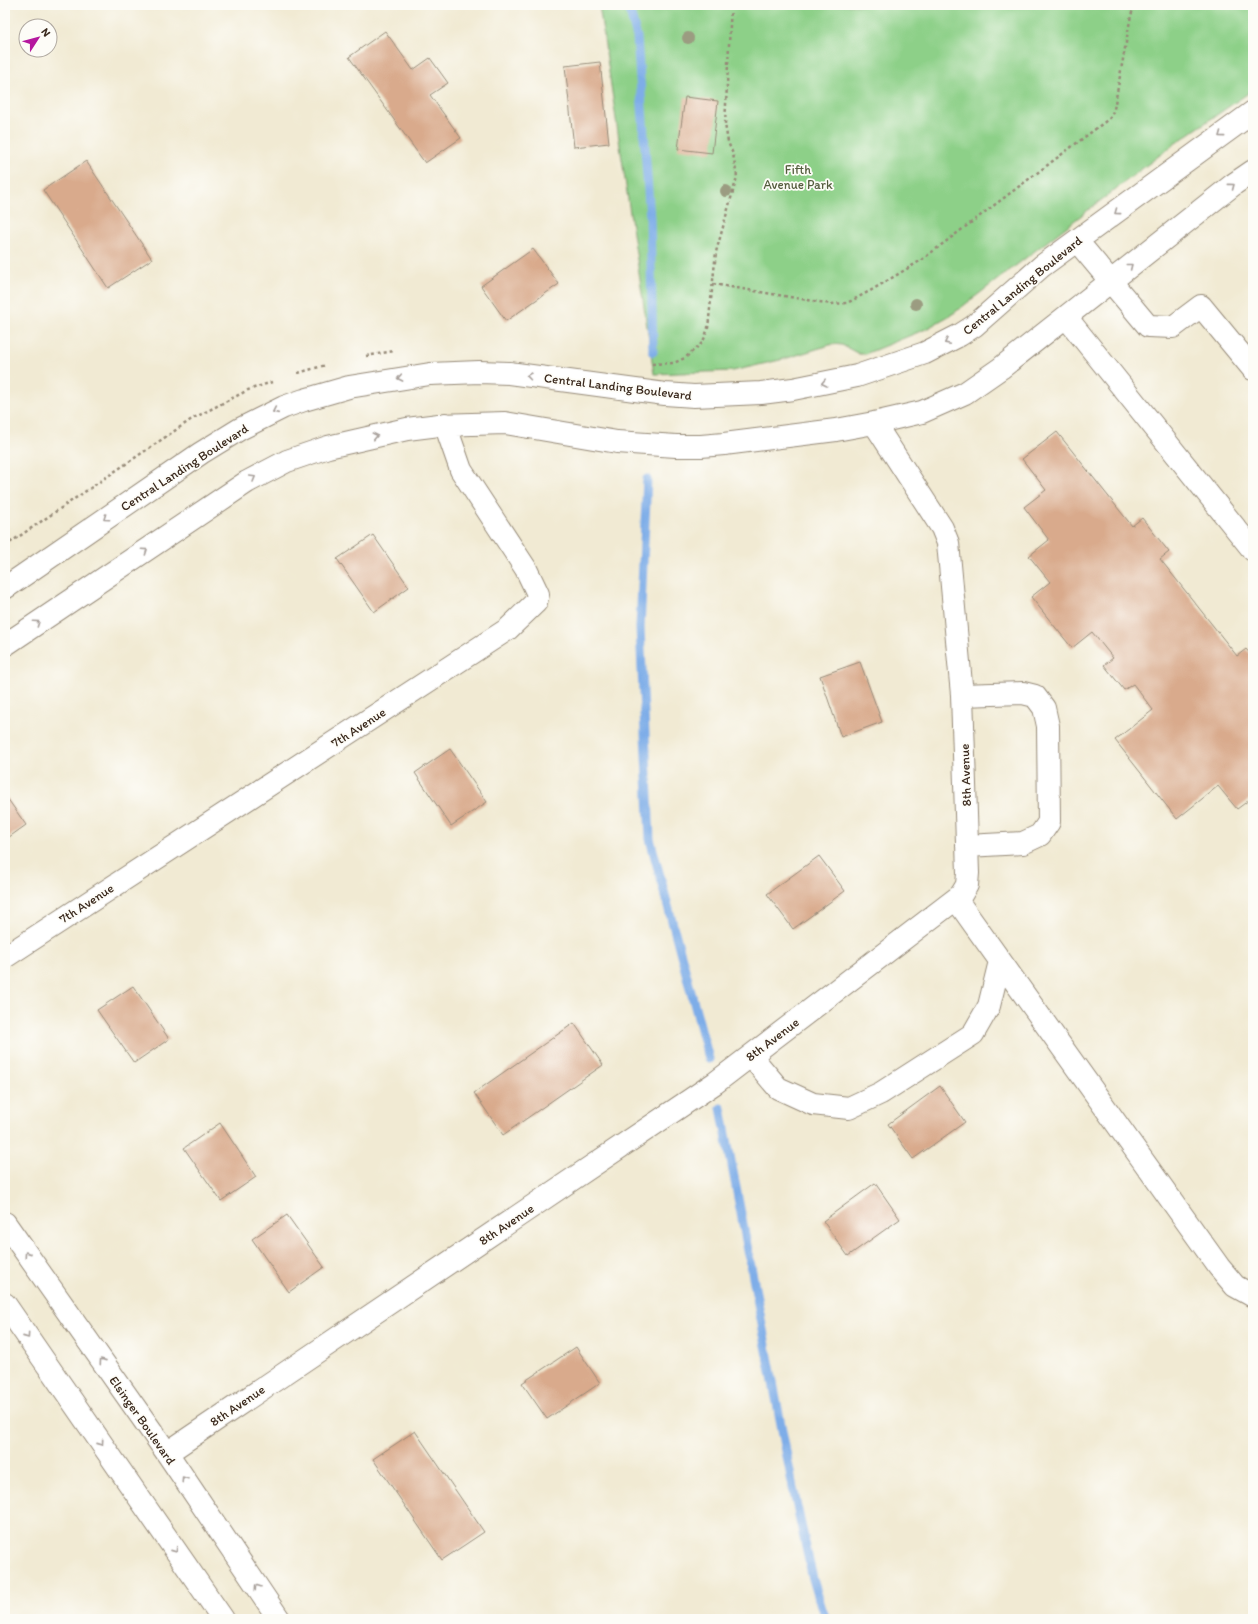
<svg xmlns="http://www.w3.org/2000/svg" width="1258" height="1624" font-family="Itim,sans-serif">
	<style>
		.green { fill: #8dd088; stroke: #647d53 }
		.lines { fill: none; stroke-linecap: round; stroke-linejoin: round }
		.stream { stroke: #7eade8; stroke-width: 9 }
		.building { fill: #d9aa8c }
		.minor-casing { stroke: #968a78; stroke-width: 24 }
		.path { stroke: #968a78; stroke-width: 2.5; stroke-dasharray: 3 3; stroke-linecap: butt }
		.minor { stroke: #fff; stroke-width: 22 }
		.tree { fill: #9b9c81 }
		.oneway { stroke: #a79f9a }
		.labels { text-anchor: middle; stroke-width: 3.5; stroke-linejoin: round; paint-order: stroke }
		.park-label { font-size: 13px; fill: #545c3e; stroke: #fdfcf7 }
		.street-label { font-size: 13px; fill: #3b2a1e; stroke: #fdfcf7 }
	</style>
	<rect width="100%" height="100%" fill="#fdfcf7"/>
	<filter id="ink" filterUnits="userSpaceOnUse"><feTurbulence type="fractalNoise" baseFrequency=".025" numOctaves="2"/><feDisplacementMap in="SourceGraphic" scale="8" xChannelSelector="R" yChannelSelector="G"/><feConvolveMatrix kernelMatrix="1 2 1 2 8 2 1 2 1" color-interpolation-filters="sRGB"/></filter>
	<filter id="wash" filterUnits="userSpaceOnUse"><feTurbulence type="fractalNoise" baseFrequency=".012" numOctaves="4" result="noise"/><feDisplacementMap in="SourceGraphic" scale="16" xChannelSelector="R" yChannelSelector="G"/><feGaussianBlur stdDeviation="0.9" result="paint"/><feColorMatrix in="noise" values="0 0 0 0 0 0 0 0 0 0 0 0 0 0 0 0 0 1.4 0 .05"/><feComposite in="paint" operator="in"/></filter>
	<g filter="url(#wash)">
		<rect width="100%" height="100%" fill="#f1ead3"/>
		<path class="green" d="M599,5H1253V90L1173,145L954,313L926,329L865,354H859L842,345L833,344L784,359L733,371L654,374Z"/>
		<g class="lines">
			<path class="stream" d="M628,5L637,37L650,218L653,352
				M647,479L640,628L650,839L709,1059
				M721,1108L793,1488L813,1579L825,1619"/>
		</g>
		<g id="blocks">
			<path class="building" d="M385,31L413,70L430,58L448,83L430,95L461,138L425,163L349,57Z
				M600,62L609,143L574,147L565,66Z
				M685,97L718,101L712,153L678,149Z
				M86,161L152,259L108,288L43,190Z
				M533,249L559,284L506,321L481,286Z
				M1057,432L1132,526L1142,518L1169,552L1160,559L1237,656L1246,649L1253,657V797L1237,809L1218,786L1177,819L1115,740L1153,710L1133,684L1124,690L1104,665L1113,658L1092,632L1072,648L1031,597L1050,582L1029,556L1049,540L1024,507L1046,490L1022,459Z
				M373,535L409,587L374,612L337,559Z
				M860,662L882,722L841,737L820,676Z
				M450,749L487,802L451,826L415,773Z
				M5,795L26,825L5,840Z
				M819,856L845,891L793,929L767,894Z
				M133,986L169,1039L134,1063L97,1010Z
				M574,1023L603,1065L503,1135L474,1093Z
				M940,1086L965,1122L913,1159L888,1124Z
				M220,1123L256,1177L221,1201L184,1148Z
				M875,1183L900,1219L848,1256L823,1221Z
				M287,1215L324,1267L289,1292L252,1239Z
				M576,1347L600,1383L547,1419L522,1383Z
				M415,1431L484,1532L442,1560L373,1459Z"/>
		</g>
	</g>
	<g filter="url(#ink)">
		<use href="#blocks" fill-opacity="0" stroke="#968a78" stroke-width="1"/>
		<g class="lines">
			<g class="minor-casing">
				<path id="minor" d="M1077,241L1148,326L1173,327L1201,306L1253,369
					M1066,317L1253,550
					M5,588L201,453L240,429L284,407L304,400L349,387L430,374L479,372L509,373L665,394L694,396L761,393L793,389L857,376L925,353L960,335L974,326L1042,266L1253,112
					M5,645L247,482L287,461L328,447L407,429L439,425L505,423L617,442L676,446H701L724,444L836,430L874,423L922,412L965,393L1001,368L1234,184L1253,171
					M962,695L1023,693L1035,696L1044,708L1048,726L1049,822L1040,835L1023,843L967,846
					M956,899L1219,1267L1235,1286L1253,1296
					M5,957L508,629L536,602L538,594L526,569L461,470L445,424
					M751,1056L778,1088L813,1104L849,1108L881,1093L973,1034L989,1006L1000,961
					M5,1223L167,1453L279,1619
					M5,1304L223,1619
					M167,1453L715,1083L961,895L967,885L968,873L962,695L948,543L942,528L874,423"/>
			</g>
			<path class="path" d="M713,284L831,304L847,303L870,291L920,261L1110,118L1114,109L1131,15L1135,5
				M366,356L394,351
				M652,364L674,363L685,358L702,343L705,337L708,328L716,252L737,177L733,154L728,142L725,124L731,5
				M298,373L326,365
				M5,546L192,419L248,390L272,382"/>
			<use href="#minor" class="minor"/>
		</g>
		<g class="tree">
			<circle cx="688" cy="38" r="6"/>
			<circle cx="726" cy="191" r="6"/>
			<circle cx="916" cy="304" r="6"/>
		</g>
		<defs><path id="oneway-chevron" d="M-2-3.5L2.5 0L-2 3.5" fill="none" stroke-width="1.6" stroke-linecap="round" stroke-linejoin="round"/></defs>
		<g class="oneway">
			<use href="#oneway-chevron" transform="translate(1221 135) rotate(144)"/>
			<use href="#oneway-chevron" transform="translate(1232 186) rotate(-37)"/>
			<use href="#oneway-chevron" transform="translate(1117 212) rotate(144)"/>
			<use href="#oneway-chevron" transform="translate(1130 266) rotate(-38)"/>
			<use href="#oneway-chevron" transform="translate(947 342) rotate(153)"/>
			<use href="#oneway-chevron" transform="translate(529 376) rotate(-172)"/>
			<use href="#oneway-chevron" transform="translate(400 378) rotate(169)"/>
			<use href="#oneway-chevron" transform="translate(824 383) rotate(167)"/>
			<use href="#oneway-chevron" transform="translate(275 411) rotate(156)"/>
			<use href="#oneway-chevron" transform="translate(375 436) rotate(-13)"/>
			<use href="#oneway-chevron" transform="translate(253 478) rotate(-30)"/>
			<use href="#oneway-chevron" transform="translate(106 518) rotate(145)"/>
			<use href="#oneway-chevron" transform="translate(145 551) rotate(-34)"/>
			<use href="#oneway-chevron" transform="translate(37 623) rotate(-34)"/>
			<use href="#oneway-chevron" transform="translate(27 1254) rotate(-125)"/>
			<use href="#oneway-chevron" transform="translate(27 1336) rotate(55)"/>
			<use href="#oneway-chevron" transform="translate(102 1361) rotate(-125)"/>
			<use href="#oneway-chevron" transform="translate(101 1443) rotate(55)"/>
			<use href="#oneway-chevron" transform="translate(184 1479) rotate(-124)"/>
			<use href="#oneway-chevron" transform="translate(175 1550) rotate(55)"/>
			<use href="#oneway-chevron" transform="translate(257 1587) rotate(-124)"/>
		</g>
	</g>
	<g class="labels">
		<g class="park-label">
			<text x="798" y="174">Fifth<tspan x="798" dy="15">Avenue Park</tspan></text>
		</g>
		<g class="street-label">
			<text transform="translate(1022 285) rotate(-39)" y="5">Central Landing Boulevard</text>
			<text transform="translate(618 386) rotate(7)" y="5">Central Landing Boulevard</text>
			<text transform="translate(184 467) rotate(-33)" y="5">Central Landing Boulevard</text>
			<text transform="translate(358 727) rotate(-33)" y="5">7th Avenue</text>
			<text transform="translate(965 775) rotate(-92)" y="5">8th Avenue</text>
			<text transform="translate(86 903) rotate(-33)" y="5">7th Avenue</text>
			<text transform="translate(772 1039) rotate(-37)" y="5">8th Avenue</text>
			<text transform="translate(506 1224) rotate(-34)" y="5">8th Avenue</text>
			<text transform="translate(237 1405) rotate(-34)" y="5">8th Avenue</text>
			<text transform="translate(143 1420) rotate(55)" y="5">Elsinger Boulevard</text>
		</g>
	</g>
	<rect width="1258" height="1624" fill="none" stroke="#fdfcf7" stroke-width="20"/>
	<g transform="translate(38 38) rotate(54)"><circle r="19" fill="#fdfcf7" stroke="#afa8a0"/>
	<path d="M0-3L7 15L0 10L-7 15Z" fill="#b5179e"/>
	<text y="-6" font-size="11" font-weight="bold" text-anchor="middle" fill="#3b2a1e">N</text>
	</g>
</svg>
